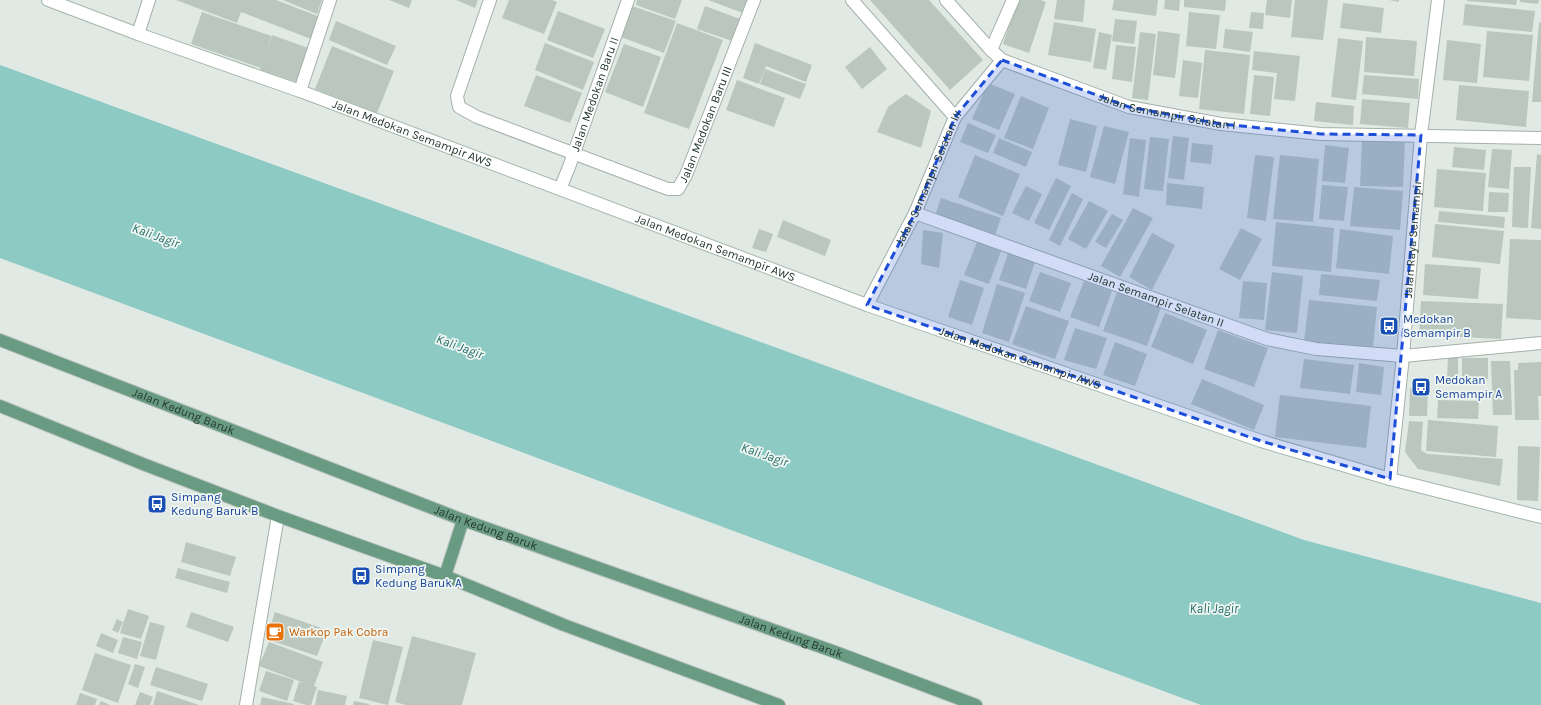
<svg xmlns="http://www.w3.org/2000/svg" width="1541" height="705" font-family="Karla,sans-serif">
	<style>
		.water { fill: #8dcac4 }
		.building { fill: #b9c7be }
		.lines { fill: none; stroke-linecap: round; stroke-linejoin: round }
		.street-casing { stroke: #a4b0a9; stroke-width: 14 }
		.secondary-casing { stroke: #a3b7ab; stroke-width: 14 }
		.primary-casing { stroke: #bdc3c0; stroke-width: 14 }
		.street { stroke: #fff; stroke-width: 12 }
		.secondary { stroke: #fff; stroke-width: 12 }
		.primary { stroke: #699b82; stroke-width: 12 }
		.marked { fill: #1d4ed8; fill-opacity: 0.2; stroke: #1d4ed8; stroke-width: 3; stroke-dasharray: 8 5; stroke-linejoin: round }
		.labels { text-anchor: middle; stroke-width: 3.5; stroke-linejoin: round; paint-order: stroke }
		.street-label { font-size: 12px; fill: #23382d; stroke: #f0f6f2 }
		.transit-label { font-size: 12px; fill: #164399; stroke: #f0f6f2; text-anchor: start }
		.food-label { font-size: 12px; fill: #c56008; stroke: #f0f6f2; text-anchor: start }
		.water-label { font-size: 13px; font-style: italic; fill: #236e68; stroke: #f0f6f2 }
	</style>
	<rect width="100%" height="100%" fill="#e0e9e3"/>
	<path class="water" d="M0,65L1304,540L1541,603V705H1201L0,258Z"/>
	<path class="building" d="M176,0H276L320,17L311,39L241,12L237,23Z
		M283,0H322L317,14Z
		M389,0H412L409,8Z
		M456,0H478L475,8Z
		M509,0H552L557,2L544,34L502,18Z
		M637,0H682L675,19L636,5Z
		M708,0H748L743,13Z
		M870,0H929L983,60L950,90Z
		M1018,0H1041L1046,2L1029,53L1003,44Z
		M1057,0H1085L1083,22L1054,19Z
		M1114,0H1158L1156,16L1112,10Z
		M1165,0H1180L1179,11L1164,9Z
		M1184,0H1226L1225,11L1184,7Z
		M1267,0H1292L1290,18L1265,15Z
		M1295,0H1328L1323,40L1291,37Z
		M1389,0H1399V2Z
		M1467,0H1517L1516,5L1467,1Z
		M1520,0H1539L1538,4L1520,2Z
		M1343,3L1384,8L1381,33L1340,28Z
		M1465,4L1535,11L1532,32L1463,25Z
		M632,6L676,21L664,53L621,37Z
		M705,6L740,19L732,41L697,29Z
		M558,11L605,29L593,58L547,40Z
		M202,12L271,36L267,51L272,35L311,49L299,83L260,70L261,68L191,44Z
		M1189,12L1220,15L1216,49L1186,46Z
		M1251,12L1264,13L1263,29L1249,28Z
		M1115,19L1137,21L1134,44L1112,41Z
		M336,21L396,46L387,65L329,40Z
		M1054,22L1096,29L1091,62L1048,55Z
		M1539,22L1541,23V102H1532Z
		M677,23L723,40L689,129L644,113Z
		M1225,29L1253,32L1250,52L1223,48Z
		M1158,31L1180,34L1175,78L1153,75Z
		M1487,31L1533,35L1529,81L1483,77Z
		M1099,32L1112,35L1106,70L1093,68Z
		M1140,32L1156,34L1148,100L1132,98Z
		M1366,37L1417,41L1414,76L1364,72Z
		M1338,38L1363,41L1356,100L1331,97Z
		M1447,40L1481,44L1477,83L1443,80Z
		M545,43L594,62L583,90L535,70Z
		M755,43L812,65L806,82L766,66L759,84L743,78Z
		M624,44L661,57L643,107L605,92Z
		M1116,45L1136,47L1132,82L1112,79Z
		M332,46L394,71L377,113L315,89Z
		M870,47L887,69L862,89L845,67Z
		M1205,50L1250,55L1244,114L1199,109Z
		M1254,51L1300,56L1295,101L1274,99L1277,73L1252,70Z
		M1183,60L1202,63L1198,98L1179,96Z
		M765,69L806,84L800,99L760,84Z
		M536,75L582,93L570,123L524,106Z
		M1254,75L1274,77L1270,116L1250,114Z
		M1364,75L1419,79L1418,99L1362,94Z
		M737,80L785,98L774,127L726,110Z
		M988,83L1015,94L999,130L972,119Z
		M1459,85L1529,91L1526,127L1456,120Z
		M906,94L931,111L921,148L877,132L888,107Z
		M1021,96L1049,108L1033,149L1004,138Z
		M1362,99L1410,103L1408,128L1360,124Z
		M1316,102L1354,106L1353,125L1314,121Z
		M1070,119L1097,126L1086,172L1058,165Z
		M968,123L996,135L988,153L960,142Z
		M1104,126L1129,132L1115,184L1090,177Z
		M1173,136L1189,138L1184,180L1168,178Z
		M1150,137L1169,139L1163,191L1144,189Z
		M999,138L1032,152L1026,167L993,153Z
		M1130,138L1146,140L1139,197L1123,194Z
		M1362,140L1405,141L1403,187L1360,186Z
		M1192,143L1213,145L1211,164L1190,162Z
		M1325,145L1349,148L1345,183L1322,181Z
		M1454,147L1486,150L1484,170L1452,167Z
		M1492,149L1512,150L1509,189L1488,187Z
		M1537,154L1541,155V229L1531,228Z
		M975,155L1020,174L1003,216L958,197Z
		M1255,155L1274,157L1266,221L1247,218Z
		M1280,155L1319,159L1313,222L1273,219Z
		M1514,167H1531L1528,228L1512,227Z
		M1437,169L1486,173L1483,211L1434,207Z
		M1056,178L1071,186L1049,230L1034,223Z
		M1167,183L1204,187L1202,209L1166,205Z
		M1322,185L1348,187L1344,221L1319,219Z
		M1026,186L1042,194L1029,221L1012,213Z
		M1354,187L1403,191L1400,230L1350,226Z
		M1489,192L1509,193L1508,212H1488Z
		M1072,193L1083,199L1060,246L1049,240Z
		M941,198L1001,218L994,238L934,218Z
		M1089,201L1108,211L1086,249L1068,239Z
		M1133,208L1153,218L1120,277L1101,266Z
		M1439,211L1505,217L1504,228L1438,222Z
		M1112,214L1123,220L1106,248L1095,242Z
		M783,220L831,240L825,256L777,237Z
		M1276,222L1334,228L1331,272L1272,266Z
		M1435,224L1504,231L1500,264L1432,257Z
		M1241,228L1262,239L1240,280L1219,269Z
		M759,229L773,234L766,252L752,248Z
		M1340,229L1393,236L1389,274L1336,268Z
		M923,230L943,233L939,268L921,264Z
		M1152,233L1175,245L1152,290L1129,277Z
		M1510,239L1541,240V320L1506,318Z
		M977,242L1001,251L989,284L964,275Z
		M1008,253L1035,262L1026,289L999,280Z
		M1425,264L1481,268L1478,299L1423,295Z
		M1040,272L1071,283L1060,312L1029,301Z
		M1272,272L1303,276L1297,333L1265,330Z
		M1321,274L1380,280L1377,301L1319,295Z
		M960,280L984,288L972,325L948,317Z
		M1084,281L1112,291L1099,327L1070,317Z
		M1243,281L1267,283L1264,320L1239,318Z
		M997,284L1025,293L1009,342L982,333Z
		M1117,292L1161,307L1147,346L1103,331Z
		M1309,300L1377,307L1373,347L1304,341Z
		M1421,301L1503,304L1501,339L1419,335Z
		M1026,306L1069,321L1055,359L1012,344Z
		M1165,313L1207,330L1193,364L1151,347Z
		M1075,328L1107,338L1096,369L1064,360Z
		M1218,330L1268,348L1254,387L1204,369Z
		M1115,342L1147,354L1135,386L1103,375Z
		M1448,357H1458V378H1447Z
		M1462,358H1488V379H1462Z
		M1304,359L1354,365L1350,394L1300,388Z
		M1491,361H1510L1512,415H1493Z
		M1541,362V396H1538L1539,420H1515L1514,370H1518V363Z
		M1359,363L1384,367L1381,395L1356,392Z
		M1202,379L1264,405L1254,430L1191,404Z
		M1410,388L1428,389L1427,416H1409Z
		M1280,395L1371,406L1366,448L1275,437Z
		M1438,400L1479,401L1478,419L1437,418Z
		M1428,420L1498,426L1496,457L1426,451Z
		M1409,421L1423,422L1421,450L1427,454L1503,459L1500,486L1418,469L1405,452Z
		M1518,446L1540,447L1538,501L1517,500Z
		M186,542L236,557L230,576L181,562Z
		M178,568L230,582L227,593L175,578Z
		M128,609L149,616L141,639L120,633Z
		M191,612L234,627L228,642L186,627Z
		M275,612L327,630L317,656L266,639Z
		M117,619L123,622L118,633L112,630Z
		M150,622L165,626L156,660L140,656Z
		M101,633L118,640L113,653L96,646Z
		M412,636L476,653L462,705H406L395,702Z
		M123,637L142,642L137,659L118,653Z
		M373,640L403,647L388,705L359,698Z
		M269,642L323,662L314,686L317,687L311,705H306L293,701L299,682L304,683L259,666Z
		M95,653L131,665L118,703L82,690Z
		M135,664L145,667L138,688L128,684Z
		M156,667L208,684L202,701L150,685Z
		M266,671L294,680L287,701L259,691Z
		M318,690L347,696L345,705H315Z
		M157,691L199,705H153Z
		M140,692L153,697L150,705H135Z
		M80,693L97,699L95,705H76Z
		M262,697L294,704V705H260Z
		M101,701L110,705H99Z
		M354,701L369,704V705H353Z"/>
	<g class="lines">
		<g class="street-casing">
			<g id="street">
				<path id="s1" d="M490,0L457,96L459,107L477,117L668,189H678L686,175L754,0"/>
				<path d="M852,0L955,117"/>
				<path id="s2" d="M946,0L991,50L1002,60L1129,107L1221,124L1321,134L1541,138"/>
				<path d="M138,34L149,0"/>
				<path d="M991,50L1013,0"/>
				<path d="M300,91L330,0"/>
				<path id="s3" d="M560,189L569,167L628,0"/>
				<path id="s4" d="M915,213L1267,339L1316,349L1403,356L1541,343"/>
				<path id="s5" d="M867,305L915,213L955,117L1002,60"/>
				<path id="s6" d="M1390,479L1403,356L1421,135L1438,0"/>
				<path d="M246,705L278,516"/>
			</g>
		</g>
		<g class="secondary-casing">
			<g id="secondary">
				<path id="s7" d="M48,0L138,34L300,91L867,305L1261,441L1390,479L1541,517"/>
			</g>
		</g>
		<g class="primary-casing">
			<g id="primary">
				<path id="s8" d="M0,340L463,520L838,653L976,705"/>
				<path d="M0,406L143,464L278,516L445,576L564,625L779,705"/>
				<path d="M445,576L463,520"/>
			</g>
		</g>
		<use href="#street" class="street"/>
		<use href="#secondary" class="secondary"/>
		<use href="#primary" class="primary"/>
	</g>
	<path class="marked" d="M1002,60L1129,107L1221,124L1321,134L1421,135L1390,479L1261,441L867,305L915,213L955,117Z"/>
	<defs>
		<g id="bus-square" transform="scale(1)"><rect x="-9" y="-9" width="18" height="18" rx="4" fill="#1a4fb4" stroke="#f0f6f2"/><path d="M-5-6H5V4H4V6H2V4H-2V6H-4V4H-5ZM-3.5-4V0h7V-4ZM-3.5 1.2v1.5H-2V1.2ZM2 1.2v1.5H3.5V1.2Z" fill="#fff"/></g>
		<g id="cafe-square" transform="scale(1)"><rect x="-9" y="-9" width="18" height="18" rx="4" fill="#e8710a" stroke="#f0f6f2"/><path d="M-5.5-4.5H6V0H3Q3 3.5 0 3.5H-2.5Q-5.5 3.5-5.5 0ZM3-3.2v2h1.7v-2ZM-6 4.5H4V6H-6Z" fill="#fff"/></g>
	</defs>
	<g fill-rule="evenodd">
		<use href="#bus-square" x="1389" y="326"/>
		<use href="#bus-square" x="1421" y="387"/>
		<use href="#bus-square" x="157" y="504"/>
		<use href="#bus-square" x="361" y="576"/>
		<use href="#cafe-square" x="275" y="632"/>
	</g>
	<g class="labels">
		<g class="street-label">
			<text dy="4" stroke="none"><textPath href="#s3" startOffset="101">Jalan Medokan Baru II</textPath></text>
			<text dy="4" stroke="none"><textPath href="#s2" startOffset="256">Jalan Semampir Selatan I</textPath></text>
			<text dy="4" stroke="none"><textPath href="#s1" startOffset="418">Jalan Medokan Baru III</textPath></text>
			<text dy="4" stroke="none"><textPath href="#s7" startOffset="388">Jalan Medokan Semampir AWS</textPath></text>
			<text dy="4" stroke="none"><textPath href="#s5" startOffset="141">Jalan Semampir Selatan III</textPath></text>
			<text dy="4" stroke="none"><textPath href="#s6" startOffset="241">Jalan Raya Semampir</textPath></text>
			<text dy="4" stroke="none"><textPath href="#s7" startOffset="712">Jalan Medokan Semampir AWS</textPath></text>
			<text dy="4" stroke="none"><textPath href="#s4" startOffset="256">Jalan Semampir Selatan II</textPath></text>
			<text dy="4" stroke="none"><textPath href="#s7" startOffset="1036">Jalan Medokan Semampir AWS</textPath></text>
			<text dy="4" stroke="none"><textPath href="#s8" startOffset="197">Jalan Kedung Baruk</textPath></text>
			<text dy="4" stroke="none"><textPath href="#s8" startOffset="521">Jalan Kedung Baruk</textPath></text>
			<text dy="4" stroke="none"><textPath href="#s8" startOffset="845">Jalan Kedung Baruk</textPath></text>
		</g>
		<g class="transit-label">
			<text x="1403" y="323">Medokan<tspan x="1403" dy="14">Semampir B</tspan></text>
			<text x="1435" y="384">Medokan<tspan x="1435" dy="14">Semampir A</tspan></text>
			<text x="171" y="501">Simpang<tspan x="171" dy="14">Kedung Baruk B</tspan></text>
			<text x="375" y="573">Simpang<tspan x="375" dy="14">Kedung Baruk A</tspan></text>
		</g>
		<g class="food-label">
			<text x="289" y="636">Warkop Pak Cobra</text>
		</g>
		<g class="water-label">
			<text transform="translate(156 235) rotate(20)" y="5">Kali Jagir</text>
			<text transform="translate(460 346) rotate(20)" y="5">Kali Jagir</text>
			<text transform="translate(765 454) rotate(19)" y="5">Kali Jagir</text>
			<text x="1214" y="613">Kali Jagir</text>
		</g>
	</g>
</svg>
